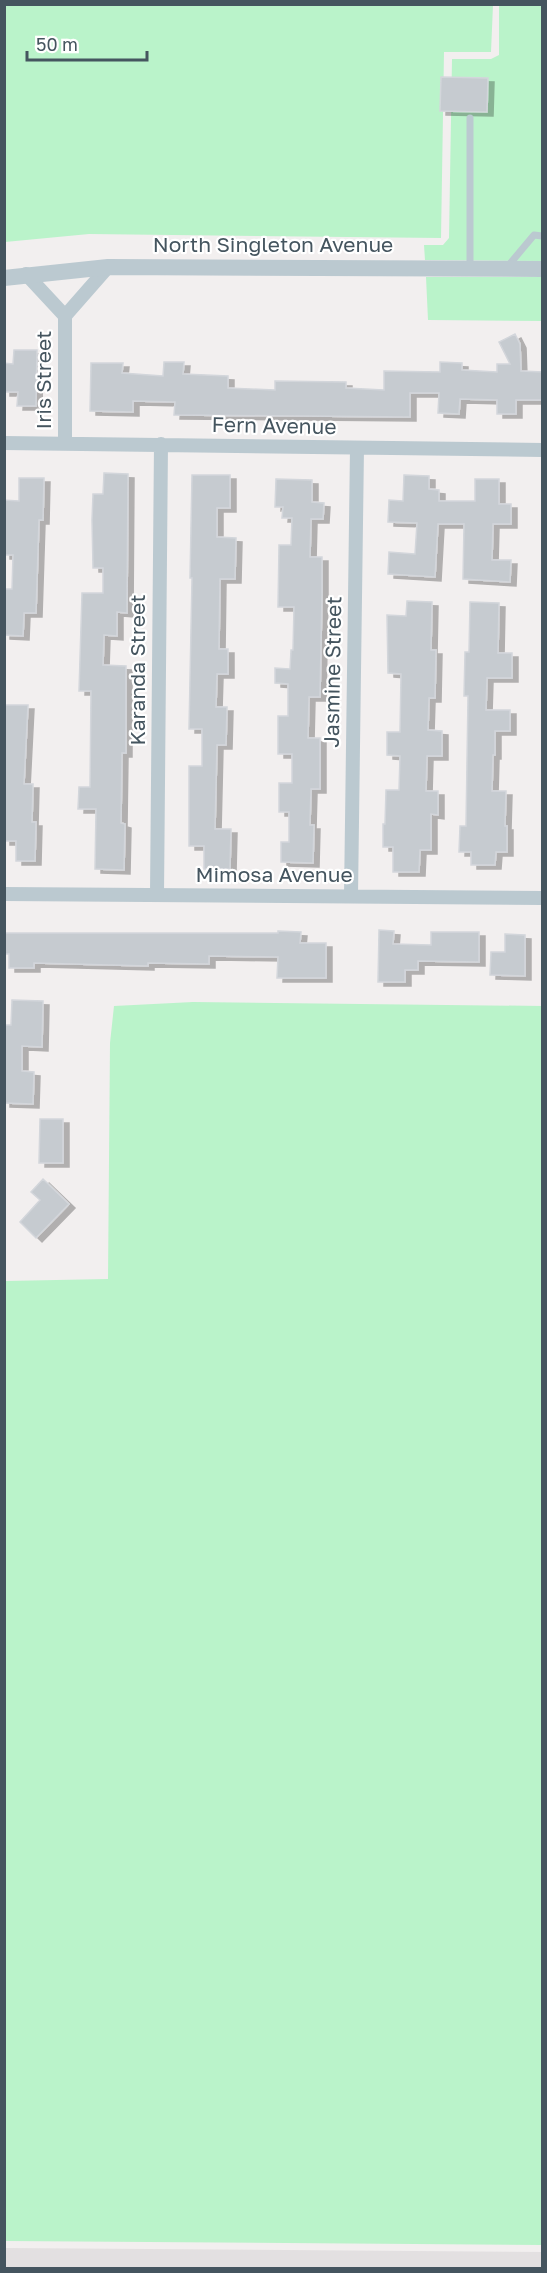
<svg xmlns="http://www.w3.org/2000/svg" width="547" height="2273" font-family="'Golos Text',sans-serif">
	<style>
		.education { fill: #e3e0e1 }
		.green { fill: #baf3ca }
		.building { fill: #c6cbd0; stroke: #d3d6db; stroke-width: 1.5; filter: url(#shadow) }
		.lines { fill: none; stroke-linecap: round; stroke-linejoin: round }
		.service { stroke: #bbc9d0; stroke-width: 7 }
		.minor { stroke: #bbc9d0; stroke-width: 14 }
		.tertiary { stroke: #bbc9d0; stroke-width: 16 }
		.labels { text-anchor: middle; stroke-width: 4.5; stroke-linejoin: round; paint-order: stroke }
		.street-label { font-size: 21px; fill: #45555f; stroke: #fff }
	</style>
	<defs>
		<filter id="shadow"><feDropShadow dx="6" dy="4" stdDeviation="0" flood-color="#0004"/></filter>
	</defs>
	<rect width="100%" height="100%" fill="#f2efef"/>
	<path class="education" d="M5,2248L542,2252V2268H5Z"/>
	<path class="green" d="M5,5H493L491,52H444L441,238L89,234L5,242Z
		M499,5H542V261L425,260L424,245H443L449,238L452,59H491L499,55Z
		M426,277H542V321L428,320Z
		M193,1002L542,1006V2245L5,2241V1281L108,1279L110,1043L114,1006Z"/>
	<path class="building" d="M441,77L488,78L487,112L440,111Z
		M515,334L520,344L521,371L543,372V400H516V414H497V400L460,399L459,414L438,413L439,393H410V417L174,415L175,402L133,401V412L90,411L91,363H123L122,373L163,376L164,362H184L183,374L228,376V388L275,390V381L346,382V388L384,390V371L440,372V362L462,363V370L497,372V364H510L499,342Z
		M14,350H37L36,406H17L18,392H4V363L13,364Z
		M104,473L128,474L127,613L117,612V636L104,635L103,665L126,666V753H122L121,823L125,824L124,870L95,869L96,809H78L79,787H90L91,691H79L82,593H103V568H93L92,520L93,494H103Z
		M192,475H230V508H217V537L236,538L235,579H220L219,649H228V674H217L216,707H227L226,745H217L215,829H231L230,869H204V846H189V766H202V729H189L192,578H190Z
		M404,475L429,476V489L439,490V501H475V479H499V504H511V524H493L492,560H511L510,582L463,579L464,524H438L435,577L388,574L389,552L415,554L417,523L388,522L389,500L403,501Z
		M19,478H44L43,520H39L36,613H24L23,636L4,635V589H12L13,555H4V500L19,501Z
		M276,479L312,480V502L324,503L323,519H311L310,557H322V593L320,697H309L308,738H320V789H311L310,825H314L313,863L281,862V842H289V812H279V783H292V754H278V716H288V684L275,683V668L290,669L291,650H293L294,607H278L279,545H291L292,518H282L283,507H275Z
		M407,601L432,602L431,650H436L435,698H429L428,730L442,731V756H427L426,791H438V815L431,814V850H420L419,872H393V847H383V824H385L386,790H399L400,756L387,755V732H400L401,674L388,673L387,615L406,616Z
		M470,602L499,603L498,653H512V678H487L486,710H510V731H495V755H493L492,791H506L505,826H507V852H496L495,865H471V852H459L460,826H466L468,696H464L465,652H469Z
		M4,705H28L24,784H33L32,822H36L35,861H16V841H4Z
		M379,930L394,931L393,944L431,945V932H479V962L418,961V970H405V982H378Z
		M278,931L301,932L300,943H326V978H277L278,957L209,956V964L148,963V966L34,963V968H9V954H4V933H278Z
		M505,934L525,935V976L490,975L491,952H505Z
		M12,1000L43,1001L42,1047L22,1046V1071L34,1072L33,1104L4,1103V1025H11Z
		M40,1119H63V1163H39Z
		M43,1179L69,1204L36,1238L20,1222L40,1200L31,1192Z"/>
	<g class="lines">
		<path class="service" d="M508,266L534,235L542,236
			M470,268V118"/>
		<path class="minor" d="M26,274L65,316
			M4,443L542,450
			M65,443V316L108,267
			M4,894L542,898
			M157,895L161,444
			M351,896L357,448"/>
		<path class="tertiary" d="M4,278L108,267L542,269"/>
	</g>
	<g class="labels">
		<g class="street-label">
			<text x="273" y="252">North Singleton Avenue</text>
			<text transform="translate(44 380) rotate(-90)" y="7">Iris Street</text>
			<text transform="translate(274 426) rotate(1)" y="7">Fern Avenue</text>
			<text transform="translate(138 670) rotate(-90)" y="7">Karanda Street</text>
			<text transform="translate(333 672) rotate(-89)" y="7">Jasmine Street</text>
			<text x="274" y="882">Mimosa Avenue</text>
		</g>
	</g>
	<rect width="547" height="2273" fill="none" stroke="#45555f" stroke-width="12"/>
	<path d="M27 51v9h120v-9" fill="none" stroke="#45555f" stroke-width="3"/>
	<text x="36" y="51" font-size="18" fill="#45555f" stroke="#ffffff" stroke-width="4.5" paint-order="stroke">50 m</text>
</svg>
